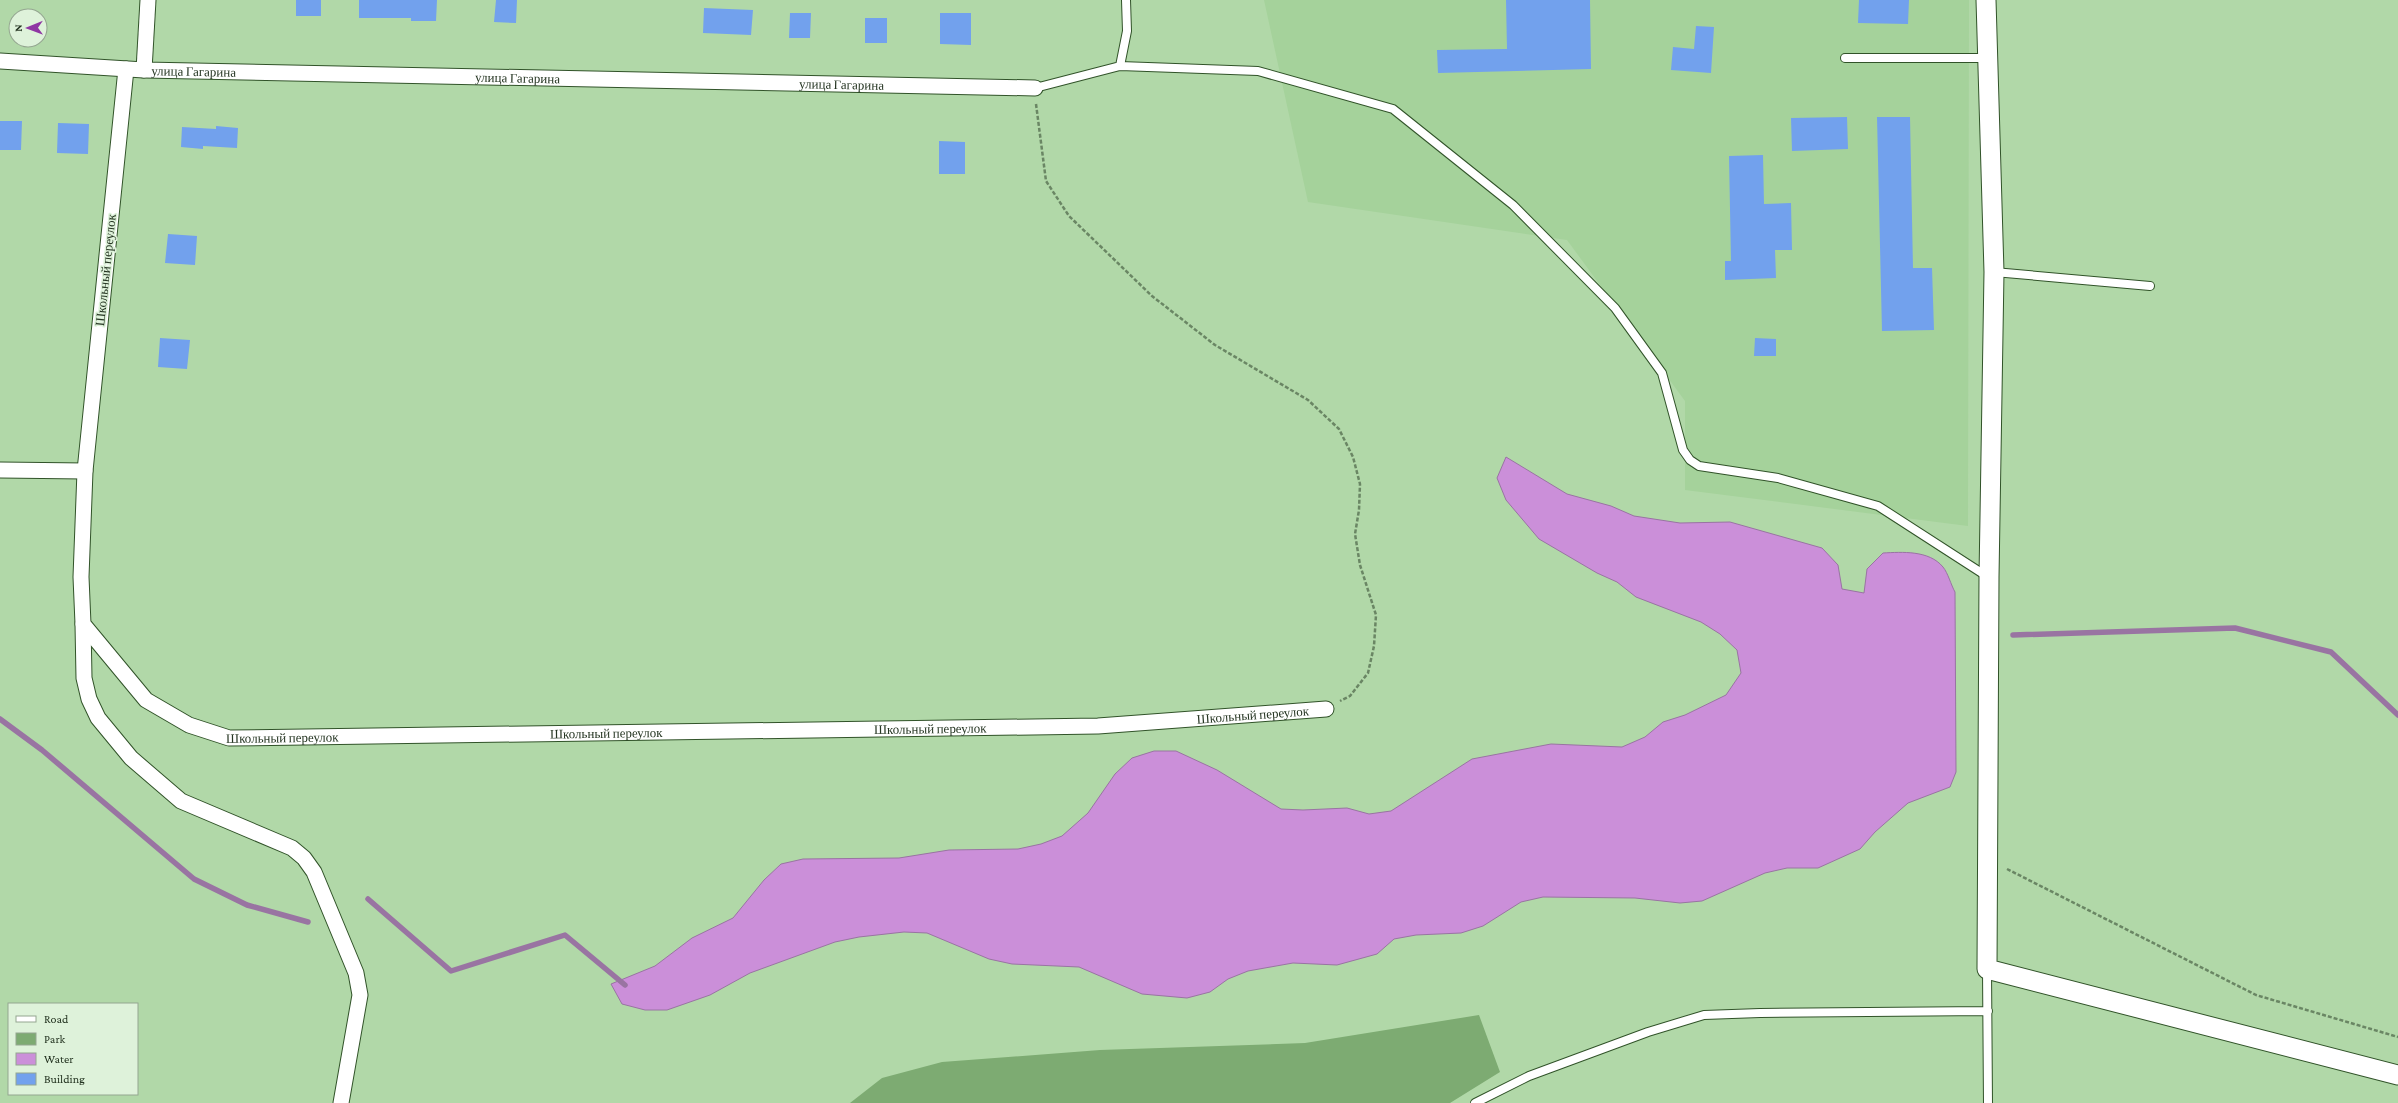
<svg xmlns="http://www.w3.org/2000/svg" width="2398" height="1103" font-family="'Crimson Pro',serif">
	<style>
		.built { fill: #a5d29b }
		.green { fill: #7dab72 }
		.water { fill: #cb8fd9; stroke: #9974a2 }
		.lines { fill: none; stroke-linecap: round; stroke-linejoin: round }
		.stream { stroke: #9974a2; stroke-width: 5.5 }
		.building { fill: #72a1ed }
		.service-casing { stroke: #315329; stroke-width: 10 }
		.minor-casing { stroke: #315329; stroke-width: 17 }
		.tertiary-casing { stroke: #315329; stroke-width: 21 }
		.path { stroke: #6a8664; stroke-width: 2.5; stroke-dasharray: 4 2; stroke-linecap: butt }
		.service { stroke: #fff; stroke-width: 8 }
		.minor { stroke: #fff; stroke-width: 15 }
		.tertiary { stroke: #fff; stroke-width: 19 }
		.labels { text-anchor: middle; stroke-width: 3; stroke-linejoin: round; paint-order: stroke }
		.street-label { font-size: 13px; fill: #253522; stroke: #def2da }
	</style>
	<rect width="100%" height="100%" fill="#b1d8a8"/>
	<path class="built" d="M1264,0H1969L1968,526L1685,490V401L1567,240L1308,202Z"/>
	<path class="green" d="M1479,1015L1500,1072L1450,1103H850L882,1078L942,1062L1100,1050L1305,1043Z"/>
	<path class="water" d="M1506,457L1567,494L1611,506L1634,516L1680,523L1730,522L1822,548L1838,565L1842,589L1864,593L1867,569L1883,553C1902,552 1929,550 1943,567C1948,573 1951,585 1955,592L1956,772L1950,787L1908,803L1875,832L1860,849L1818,868H1787L1765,873L1702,901L1680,903L1635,898L1543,897L1521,902L1483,926L1461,933L1416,935L1394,939L1377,954L1337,965L1293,963L1248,971L1228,979L1210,992L1187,998L1142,994L1079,967L1012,964L989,959L927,933L904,932L859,937L835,942L750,973L710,995L667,1010H645L622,1004L611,984L655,966L692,938L733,918L764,880L781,864L803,859L899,858L949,850L1018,849L1041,844L1062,836L1088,813L1115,774L1132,758L1154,751H1176L1217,770L1281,809L1303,810L1347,808L1369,814L1391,811L1472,759L1551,744L1622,747L1645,737L1663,722L1685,715L1726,695L1741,673L1737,650L1720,634L1701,622L1636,597L1617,582L1597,573L1539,539L1506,500L1497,478Z"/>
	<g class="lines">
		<path class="stream" d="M2013,635L2235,628L2331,652L2398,715
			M0,719L42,750L194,879L247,905L308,922
			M368,899L451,971L565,935L625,985"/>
	</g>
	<path class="building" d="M296,0H321V16H296Z
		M359,0H437L436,21H411V18H359Z
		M496,0H517L516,23L494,22Z
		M1506,0H1590L1591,69L1438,73L1437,50L1507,49Z
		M1859,0H1909L1908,24L1858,23Z
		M704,8L753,10L751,35L703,33Z
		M790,13H811L810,38H789Z
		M940,13H971V45L940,44Z
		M865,18H887V43H865Z
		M1696,26L1714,27L1711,73L1671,70L1673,47L1694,49Z
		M1847,117L1848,149L1792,151L1791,118Z
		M1877,117H1910L1913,268H1932L1934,330L1882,331Z
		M0,121H22L21,150H0Z
		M58,123L89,124L88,154L57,153Z
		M216,126L238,128L237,148L203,146V149L181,147L182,127L216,129Z
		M939,141L965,142V174H939Z
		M1763,155L1764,204L1791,203L1792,250H1775L1776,278L1725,280V261H1731L1729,156Z
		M168,234L197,236L195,265L165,263Z
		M160,338L190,340L187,369L158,367Z
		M1755,338L1776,339V356H1754Z"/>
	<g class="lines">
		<g class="service-casing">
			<path id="service" d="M1845,58H1987
				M1120,66L1258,71L1393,109L1513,205L1615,308L1662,373L1683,450L1690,460L1699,466L1778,478L1878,506L1988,577
				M1035,88L1120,66L1127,31L1126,0
				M1994,272L2150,286
				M1987,970L1988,1103
				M1475,1103L1529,1076L1648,1032L1704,1015L1760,1013L1988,1011"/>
		</g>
		<g class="minor-casing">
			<g id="minor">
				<path id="s1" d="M0,61L144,70L1035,88"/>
				<path id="s2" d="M126,69L85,471L81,577L83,624L146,700L189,725L229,738L1098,726L1326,709"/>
				<path d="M144,70L148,0"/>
				<path d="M0,470L85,471"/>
				<path d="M83,624L84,678L89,699L98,718L131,758L181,801L292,848L304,858L314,872L356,973L360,995L341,1103"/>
			</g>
		</g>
		<g class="tertiary-casing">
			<path id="tertiary" d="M1986,0L1994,272L1989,577L1987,969L2398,1075"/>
		</g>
		<path class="path" d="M1036,104L1046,181L1069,216L1152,296L1215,345L1308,400L1339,429L1353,457L1360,484L1359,510L1355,534L1360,565L1376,615L1374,646L1368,673L1350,696L1340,701
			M2007,869L2256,995L2398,1037"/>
		<use href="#service" class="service"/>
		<use href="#minor" class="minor"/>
		<use href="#tertiary" class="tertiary"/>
	</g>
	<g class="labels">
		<g class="street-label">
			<text dy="5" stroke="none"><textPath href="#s1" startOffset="194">улица Гагарина</textPath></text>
			<text dy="5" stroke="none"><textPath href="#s1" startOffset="518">улица Гагарина</textPath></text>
			<text dy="5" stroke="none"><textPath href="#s1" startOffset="842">улица Гагарина</textPath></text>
			<text transform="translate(105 270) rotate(-84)" y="5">Школьный переулок</text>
			<text dy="5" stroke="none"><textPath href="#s2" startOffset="1772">Школьный переулок</textPath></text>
			<text dy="5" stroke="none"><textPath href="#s2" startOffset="1449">Школьный переулок</textPath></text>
			<text dy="5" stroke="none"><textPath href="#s2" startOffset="1125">Школьный переулок</textPath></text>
			<text dy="5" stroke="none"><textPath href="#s2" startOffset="801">Школьный переулок</textPath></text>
		</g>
	</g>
	<rect x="8" y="1003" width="130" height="92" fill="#def2da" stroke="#94a690"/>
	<rect x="16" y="1016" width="20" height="6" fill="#ffffff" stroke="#94a690"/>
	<text x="44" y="1023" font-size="12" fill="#253522">Road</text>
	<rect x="16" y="1033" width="20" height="12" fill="#7dab72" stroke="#94a690"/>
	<text x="44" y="1043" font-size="12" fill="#253522">Park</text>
	<rect x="16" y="1053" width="20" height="12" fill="#cb8fd9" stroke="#94a690"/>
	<text x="44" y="1063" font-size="12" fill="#253522">Water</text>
	<rect x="16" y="1073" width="20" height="12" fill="#72a1ed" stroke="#94a690"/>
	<text x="44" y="1083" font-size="12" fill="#253522">Building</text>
	<g transform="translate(28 28) rotate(269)"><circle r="19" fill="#def2da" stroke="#94a690"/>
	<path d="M0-3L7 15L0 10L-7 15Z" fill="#8f37a3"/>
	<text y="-6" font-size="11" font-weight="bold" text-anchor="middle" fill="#253522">N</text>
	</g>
</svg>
